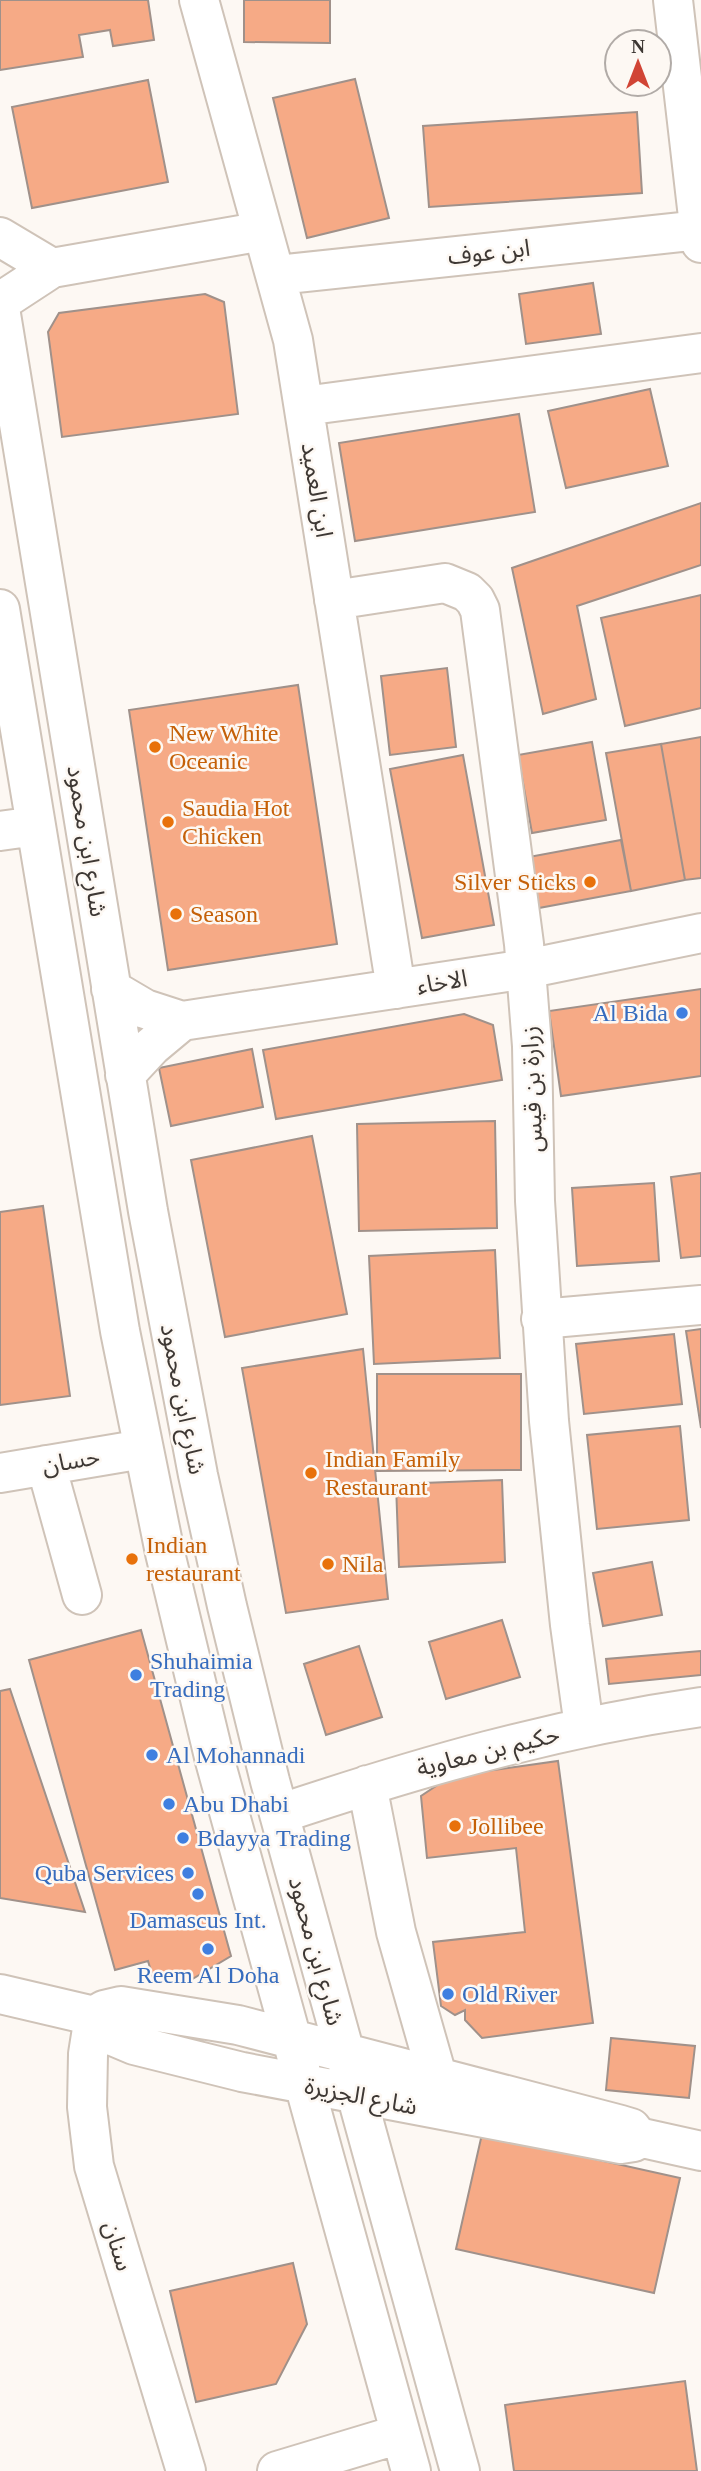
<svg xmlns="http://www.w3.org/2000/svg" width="701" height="2471" font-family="'Times New Roman','Noto Sans Arabic',serif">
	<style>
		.building { fill: #f6aa86; stroke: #a0918a; stroke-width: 2 }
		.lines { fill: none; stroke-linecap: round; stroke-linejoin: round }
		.minor-casing { stroke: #cfc3b8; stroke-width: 42 }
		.minor { stroke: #fff; stroke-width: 38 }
		.food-dot { fill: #e8710a; stroke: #fdf8f3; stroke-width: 2.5 }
		.shop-dot { fill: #3f7fe0; stroke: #fdf8f3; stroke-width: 2.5 }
		.labels { text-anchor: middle; stroke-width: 5; stroke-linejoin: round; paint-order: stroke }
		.street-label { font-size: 24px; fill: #3e3834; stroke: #fdf8f3 }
		.food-label { font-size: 24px; fill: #c56008; stroke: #fdf8f3; text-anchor: start }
		.shop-label { font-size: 24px; fill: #366cbe; stroke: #fdf8f3; text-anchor: start }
	</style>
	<rect width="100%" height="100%" fill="#fdf8f3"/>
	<path class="building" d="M0,0H148L154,40L113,46L110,30L79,35L83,57L0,70Z
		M244,0H330V43L244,42Z
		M355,79L389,218L307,238L273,98Z
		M148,80L168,182L32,208L12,107Z
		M637,112L642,193L429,207L423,126Z
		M593,283L601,334L526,344L519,294Z
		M205,294L224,302L238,414L62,437L48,332L59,313Z
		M650,389L668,466L566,488L548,411Z
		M519,414L535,512L355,541L339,443Z
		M701,503V565L577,606L596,699L543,714L512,568Z
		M701,595V708L625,726L601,618Z
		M447,668L456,747L390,755L381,676Z
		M298,685L337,944L168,970L129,710Z
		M701,737V878L685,880L661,744Z
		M592,742L606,820L532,833L518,755Z
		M661,744L685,880L631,891L606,753Z
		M463,755L494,925L422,938L390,769Z
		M621,840L631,891L528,910L518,859Z
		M701,989V1076L561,1096L549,1011Z
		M464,1014L493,1025L502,1080L276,1119L263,1050Z
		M252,1049L263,1107L171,1126L159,1068Z
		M495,1121L497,1228L359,1231L357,1124Z
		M312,1136L347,1314L225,1337L191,1160Z
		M701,1173V1256L681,1258L671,1177Z
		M654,1183L659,1261L577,1266L572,1188Z
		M43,1206L70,1396L0,1405V1212Z
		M495,1250L500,1358L374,1364L369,1256Z
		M701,1329V1428L686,1331Z
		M674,1334L682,1404L584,1414L576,1344Z
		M363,1349L388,1599L286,1613L242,1368Z
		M377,1374H521V1470L377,1471Z
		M680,1426L689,1520L597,1529L587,1435Z
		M502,1480L505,1562L399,1567L396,1484Z
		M652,1562L662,1615L603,1626L593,1573Z
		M502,1620L520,1677L446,1699L429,1642Z
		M141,1630L231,1956L184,1984L154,1981L148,1961L115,1970L29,1660Z
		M359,1646L382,1717L326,1735L304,1664Z
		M701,1651V1675L609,1684L606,1659Z
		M10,1689L85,1912L0,1898V1691Z
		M558,1761L593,2023L482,2038L465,2020V2010L455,2015L441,2006L433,1942L525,1932L516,1848L427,1858L421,1796L451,1776Z
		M611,2038L695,2046L689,2098L606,2090Z
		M482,2134L680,2178L654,2293L456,2249Z
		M293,2263L307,2324L276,2384L196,2402L170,2291Z
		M685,2381L697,2471H514L505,2405Z"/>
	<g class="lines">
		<g class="minor-casing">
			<path id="minor" d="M199,0L293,340L396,989
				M673,0L701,243
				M0,237L52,268
				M277,275L701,230
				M0,302L52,268L263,231
				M0,308L148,1211L198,1475L227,1606L270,1781L460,2471
				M304,406L701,353
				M334,600L445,583L467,592L475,600L480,610L524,944L532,1046L535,1201L549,1421L570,1625L584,1727
				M0,609L120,1331L165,1553L215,1761L411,2471
				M0,831L36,826
				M111,989L145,1009L182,1021L526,969L701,933
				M125,1075L152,1046L182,1021
				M541,1319L701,1305
				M46,1465L82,1595
				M0,1473L143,1449
				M367,1785L396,1932L437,2076
				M279,1814C420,1767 554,1728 701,1707
				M0,1994L94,2016L102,2028L115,2037L134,2045L242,2072L621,2144L634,2142L638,2137
				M94,2016L104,2010L121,2006L238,2025L621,2125L631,2128L638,2137L701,2151
				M94,2016L88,2054L87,2107L94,2166L186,2471
				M277,2471L400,2434"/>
		</g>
		<use href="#minor" class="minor"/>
	</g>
	<g class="food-dot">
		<circle cx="155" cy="747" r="7"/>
		<circle cx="168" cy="822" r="7"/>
		<circle cx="590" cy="882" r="7"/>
		<circle cx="176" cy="914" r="7"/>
		<circle cx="311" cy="1473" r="7"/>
		<circle cx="132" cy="1559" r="7"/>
		<circle cx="328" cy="1564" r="7"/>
		<circle cx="455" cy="1826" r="7"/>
	</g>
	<g class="shop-dot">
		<circle cx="682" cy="1013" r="7"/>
		<circle cx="136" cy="1675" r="7"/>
		<circle cx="152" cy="1755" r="7"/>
		<circle cx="169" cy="1804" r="7"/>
		<circle cx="183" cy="1838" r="7"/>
		<circle cx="188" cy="1873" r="7"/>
		<circle cx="198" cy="1894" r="7"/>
		<circle cx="208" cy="1949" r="7"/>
		<circle cx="448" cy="1994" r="7"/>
	</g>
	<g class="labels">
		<g class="street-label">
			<text transform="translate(489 252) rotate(-6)" y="8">ابن عوف</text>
			<text transform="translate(317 490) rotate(81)" y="8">ابن العميد</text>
			<text transform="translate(87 841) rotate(81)" y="8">شارع ابن محمود</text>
			<text transform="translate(442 982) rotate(-9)" y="8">الاخاء</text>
			<text transform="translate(532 1089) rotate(-92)" y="8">زرارة بن قيس</text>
			<text transform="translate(183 1399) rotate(79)" y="8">شارع ابن محمود</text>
			<text transform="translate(71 1461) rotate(-10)" y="8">حسان</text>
			<text transform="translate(488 1751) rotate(-14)" y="8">حكيم بن معاوية</text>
			<text transform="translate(316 1951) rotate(75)" y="8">شارع ابن محمود</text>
			<text transform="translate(361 2096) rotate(11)" y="8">شارع الجزيرة</text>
			<text transform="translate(118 2246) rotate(73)" y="8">سنان</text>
		</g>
		<g class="food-label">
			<text x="169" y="741">New White<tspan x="169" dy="28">Oceanic</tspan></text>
			<text x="182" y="816">Saudia Hot<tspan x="182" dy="28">Chicken</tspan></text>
			<text x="576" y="890" text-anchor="end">Silver Sticks</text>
			<text x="190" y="922">Season</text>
			<text x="325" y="1467">Indian Family<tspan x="325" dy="28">Restaurant</tspan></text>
			<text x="146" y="1553">Indian<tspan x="146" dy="28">restaurant</tspan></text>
			<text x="342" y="1572">Nila</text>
			<text x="469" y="1834">Jollibee</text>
		</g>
		<g class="shop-label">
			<text x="668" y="1021" text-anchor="end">Al Bida</text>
			<text x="150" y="1669">Shuhaimia<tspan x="150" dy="28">Trading</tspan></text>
			<text x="166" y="1763">Al Mohannadi</text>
			<text x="183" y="1812">Abu Dhabi</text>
			<text x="197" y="1846">Bdayya Trading</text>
			<text x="174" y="1881" text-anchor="end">Quba Services</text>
			<text x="198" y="1928" text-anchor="middle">Damascus Int.</text>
			<text x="208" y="1983" text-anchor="middle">Reem Al Doha</text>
			<text x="462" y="2002">Old River</text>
		</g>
	</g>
	<g transform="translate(638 63)"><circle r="33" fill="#fdf8f3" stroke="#b1aba7" stroke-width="2"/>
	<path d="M0-5L12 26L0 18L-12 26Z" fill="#d14435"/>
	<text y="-10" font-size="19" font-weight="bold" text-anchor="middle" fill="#3e3834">N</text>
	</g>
</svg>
